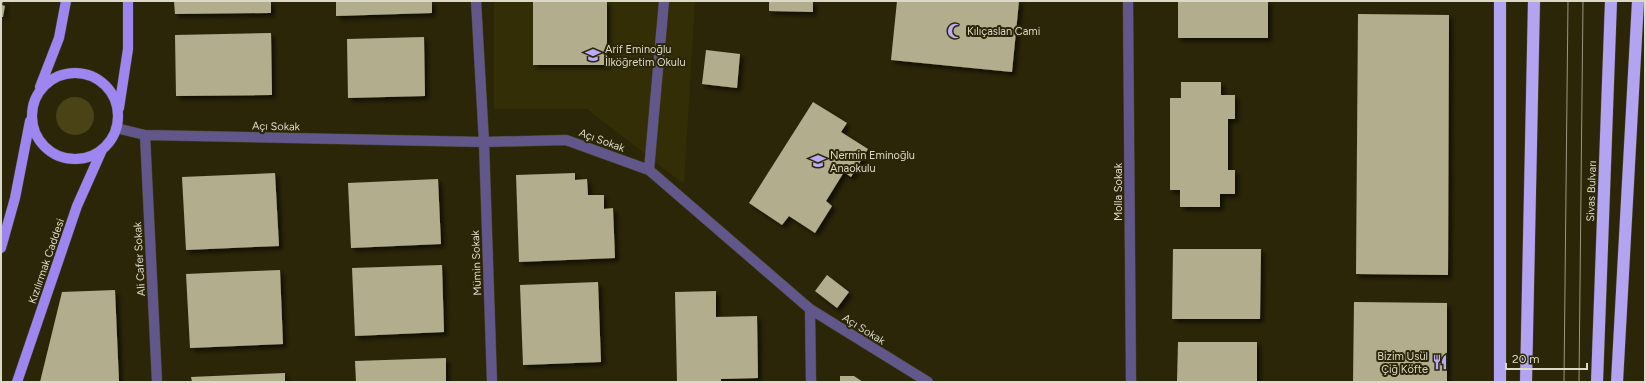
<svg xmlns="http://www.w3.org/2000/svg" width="1646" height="383" font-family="Figtree,sans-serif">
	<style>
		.built { fill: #332e06 }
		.green { fill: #494315 }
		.building { fill: #b2ae8d; filter: url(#shadow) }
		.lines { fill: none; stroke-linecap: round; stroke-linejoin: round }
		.minor-casing { stroke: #474327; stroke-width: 11 }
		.major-casing { stroke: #474327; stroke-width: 11 }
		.highway-casing { stroke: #474327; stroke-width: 13 }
		.minor { stroke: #61578a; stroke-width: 10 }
		.major { stroke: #9d86ef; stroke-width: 10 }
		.highway { stroke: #b2a4f0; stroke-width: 12 }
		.tram { stroke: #9a9781; stroke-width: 1 }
		.labels { text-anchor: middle; stroke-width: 4; stroke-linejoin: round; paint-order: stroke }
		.poi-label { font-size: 11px; fill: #dbd9c8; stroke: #2b2608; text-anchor: start }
		.street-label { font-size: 11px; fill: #dbd9c8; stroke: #2b2608 }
	</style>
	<defs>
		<filter id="shadow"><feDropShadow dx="3.5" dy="3.5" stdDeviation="2" flood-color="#0009"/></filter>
	</defs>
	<rect width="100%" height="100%" fill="#2b2608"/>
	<path class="built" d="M494,1H695L684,184L587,109H494Z"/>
	<path class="green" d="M56 116a19 19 0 1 1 38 0a19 19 0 1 1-38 0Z"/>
	<path class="building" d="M1,1H3L2,5L5,6L3,17H1Z
		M174,1H271V13L175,14Z
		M336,1H432V13L336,16Z
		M533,1H607V65H533Z
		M769,1H813V12L769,11Z
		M897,1H1019L1012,72L891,60Z
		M1178,1H1268V38H1178Z
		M1358,14L1449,15L1448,275L1356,274Z
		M271,33L272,95L176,96L175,35Z
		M424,37L425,96L348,98L347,39Z
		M706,50L740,54L737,88L702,84Z
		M1181,82H1221V95H1235V119H1228V170H1235V194H1220V207H1180V190H1170V98H1181Z
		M813,102L847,123L841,132L868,149L851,177L844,172L826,201L832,206L815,233L789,216L782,225L749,203Z
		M275,173L279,246L186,250L182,177Z
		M575,173V180L587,179L588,195H604V209L613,208L615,258L519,262L516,175Z
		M438,179L441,244L351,248L348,183Z
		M1173,249H1261L1260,319H1172Z
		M442,265L444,332L355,336L352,268Z
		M280,270L283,344L190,348L186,274Z
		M827,275L849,292L837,308L815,291Z
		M598,282L601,362L523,365L520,285Z
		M115,290L119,382H40L62,292Z
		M716,291V317L757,316L758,378L721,379V382H677L675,292Z
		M1354,302L1447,303V382H1353Z
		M1178,342H1257V382H1177Z
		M446,358V382H356L355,361Z
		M285,373V382H192L191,377Z
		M840,376H854L863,382H840Z"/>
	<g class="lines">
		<g class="minor-casing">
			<path id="minor" d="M476,1L484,142L492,382
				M1128,1L1131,382
				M116,128L145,135L484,142L566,140L649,170L810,309L928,382
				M145,135L157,382
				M649,170L664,1
				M810,309L811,382"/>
		</g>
		<g class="major-casing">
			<path id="major" d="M32 116a43 43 0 1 1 86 0a43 43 0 1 1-86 0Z
				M40,87L59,38L66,1
				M119,108L128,49V1
				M1,248L15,198L30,121
				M17,382L77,206L102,150"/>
		</g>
		<g class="highway-casing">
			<path id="highway" d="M1500,1V382
				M1526,382L1534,1
				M1597,382L1611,1
				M1617,382L1638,1"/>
		</g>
		<use href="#minor" class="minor"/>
		<use href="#major" class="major"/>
		<use href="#highway" class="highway"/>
		<path class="tram" d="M1564,382L1568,1
			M1579,382L1583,1"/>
	</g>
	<defs>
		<g id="mosque-bare" transform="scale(1.2)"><path d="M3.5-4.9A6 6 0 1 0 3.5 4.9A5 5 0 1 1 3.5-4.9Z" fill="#b9abf7" stroke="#2b2608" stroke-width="2.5" paint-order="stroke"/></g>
		<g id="school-bare" transform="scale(1.2)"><path d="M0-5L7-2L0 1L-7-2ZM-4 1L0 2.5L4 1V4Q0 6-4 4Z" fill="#b9abf7" stroke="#2b2608" stroke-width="2.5" paint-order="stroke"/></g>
		<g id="restaurant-bare" transform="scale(1.2)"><path d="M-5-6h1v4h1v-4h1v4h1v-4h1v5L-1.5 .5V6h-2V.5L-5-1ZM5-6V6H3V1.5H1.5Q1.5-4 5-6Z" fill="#b9abf7" stroke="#2b2608" stroke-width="2.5" paint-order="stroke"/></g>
	</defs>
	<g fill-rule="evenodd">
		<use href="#mosque-bare" x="955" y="31"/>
		<use href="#school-bare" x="593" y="55"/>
		<use href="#school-bare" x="818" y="161"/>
		<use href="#restaurant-bare" x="1440" y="362"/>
	</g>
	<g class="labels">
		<g class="poi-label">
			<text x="967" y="35">Kılıçaslan Cami</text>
			<text x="605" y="53">Arif Eminoğlu<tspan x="605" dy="13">İlköğretim Okulu</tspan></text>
			<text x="830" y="159">Nermin Eminoğlu<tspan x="830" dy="13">Anaokulu</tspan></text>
			<text x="1428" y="360" text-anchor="end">Bizim Usül<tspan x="1428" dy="13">Çiğ Köfte</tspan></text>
		</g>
		<g class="street-label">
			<text transform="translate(276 126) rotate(1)" y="4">Açı Sokak</text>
			<text transform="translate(602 140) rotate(20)" y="4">Açı Sokak</text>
			<text transform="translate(1591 191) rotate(-88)" y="4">Sivas Bulvarı</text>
			<text transform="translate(1118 192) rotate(-90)" y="4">Molla Sokak</text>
			<text transform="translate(139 259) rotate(-93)" y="4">Ali Cafer Sokak</text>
			<text transform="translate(46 261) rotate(-71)" y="4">Kızılırmak Caddesi</text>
			<text transform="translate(476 263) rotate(-92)" y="4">Mümin Sokak</text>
			<text transform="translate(864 329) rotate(32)" y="4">Açı Sokak</text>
		</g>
	</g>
	<rect width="1646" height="383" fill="none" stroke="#dbd9c8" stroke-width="4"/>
	<path d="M1506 363v6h81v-6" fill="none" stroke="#dbd9c8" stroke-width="2"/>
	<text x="1512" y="363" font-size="12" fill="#dbd9c8" stroke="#2b2608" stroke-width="3" paint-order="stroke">20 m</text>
</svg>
